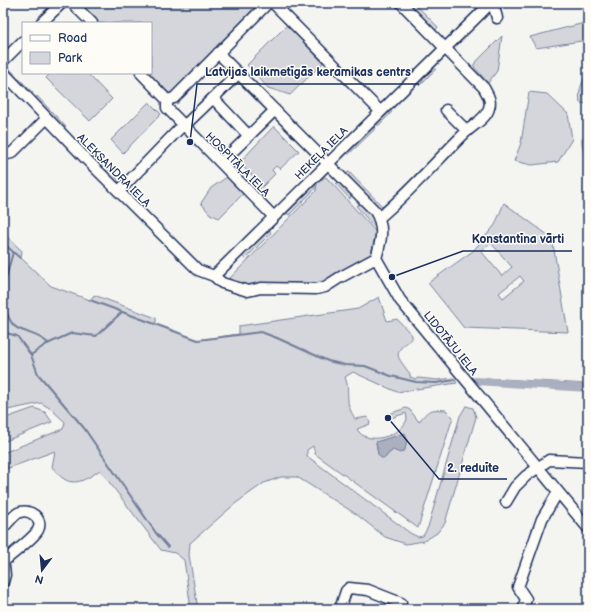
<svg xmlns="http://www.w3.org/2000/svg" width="591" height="612" font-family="'Balsamiq Sans',sans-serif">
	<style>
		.green { fill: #d4d6db; stroke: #78829c; fill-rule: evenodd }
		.water { fill: #aab0bf; stroke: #717c98 }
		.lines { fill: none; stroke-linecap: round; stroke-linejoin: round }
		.stream { stroke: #717c98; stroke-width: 2 }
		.canal { stroke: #aab0bf; stroke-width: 8 }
		.minor-casing { stroke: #1b2f5e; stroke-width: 13 }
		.minor { stroke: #fdfcf7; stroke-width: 10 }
		.labels { text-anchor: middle; stroke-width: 3; stroke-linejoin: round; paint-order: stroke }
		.street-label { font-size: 11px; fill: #1b2f5e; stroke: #fdfcf7 }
		.leader { fill: none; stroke: #1b2f5e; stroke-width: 1.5 }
		.callout-dot { fill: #1b2f5e; stroke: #fdfcf7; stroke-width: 1.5 }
		.callout-label { font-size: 12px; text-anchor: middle; font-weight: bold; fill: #1b2f5e; stroke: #fdfcf7; stroke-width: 3; stroke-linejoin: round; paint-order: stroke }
	</style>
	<rect width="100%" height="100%" fill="#f4f4f1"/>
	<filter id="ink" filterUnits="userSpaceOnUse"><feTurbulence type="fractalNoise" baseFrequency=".025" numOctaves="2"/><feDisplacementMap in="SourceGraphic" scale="8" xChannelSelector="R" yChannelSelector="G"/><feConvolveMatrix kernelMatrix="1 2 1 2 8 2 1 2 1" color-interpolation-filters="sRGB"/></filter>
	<g filter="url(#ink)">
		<path class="green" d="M77,3H258L259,5L172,95L169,93L148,73H151V23H98Z
			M407,3H414L438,27L435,31Z
			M588,22V40L536,48L530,37Z
			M287,25L323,63L290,95L268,88L247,65Z
			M502,36L497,71L488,83L474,67V64Z
			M6,65L33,93H28L6,69Z
			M433,66L436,69L419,86V85Z
			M51,73H87L112,99L90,121L46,78Z
			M588,73V104L580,103C578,90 581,84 588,73Z
			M529,92L547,94L568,114L572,139L558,162L532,165L514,161L521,143Z
			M37,96L66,127H61L36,100Z
			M149,102L161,114L123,153L111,140Z
			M390,109L392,112L379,125H377L375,123Z
			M274,126L299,151L280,169L276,166L272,170L275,174L257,192L250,185L255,178L242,166L236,170L228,163L231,160L237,165Z
			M373,126L375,128L374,130L349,154H348L346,152Z
			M108,168L121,183L116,181L105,171Z
			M348,172H349L385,209L381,210L378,209L346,175Z
			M227,177L243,194L219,218L210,214L201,203L211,188Z
			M325,177L327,178L376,232L371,254L367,258L318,285L249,288L226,282L316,191L317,183Z
			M339,181L351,193L350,199L336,184Z
			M315,184V189L289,215L285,212Z
			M504,203L552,238L568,332L464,328L428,283L473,251L495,225ZM491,243L512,267L502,276L481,251ZM520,276L524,281L503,298L499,293Z
			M360,204C370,209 374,220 377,230L356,206Z
			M269,229L271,233L245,259L242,256Z
			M3,233L22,251L21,258L51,286L90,300L94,295L156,318V325L198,340L239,334V326L358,309L379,297L387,321L397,319L412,335V339C391,353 397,356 410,374V377L416,379L418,378L437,380L454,378L457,383L397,392L353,372L345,377C349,388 347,390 348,400C348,407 352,413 355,419L368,417L370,424L357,429C366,447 402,436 407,419L406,413L391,418L389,414L406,408L410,410L419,422C428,409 431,409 446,410L453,417L418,528L315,454L313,446L307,450V456L410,533L418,537L423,536L428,527L460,416L466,406L473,408L476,417L445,523L437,533L424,541L406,544L385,537L356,514L297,477H281L264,483L236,503L190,543L189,555L198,609H191L184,560L175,553L161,550L100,470C90,477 76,487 64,479C59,476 56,471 52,467L55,451L3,470V453L63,429L65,422L51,409L41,403L3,411ZM387,439L393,450L388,454L385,458L378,454L376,442Z
			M486,378L588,384V391L482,384L481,381Z
			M34,408L45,412L52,422L3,442V419Z"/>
		<path class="water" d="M405,433L407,439L405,450L400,453L393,450L388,454L385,458H381L378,454L376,442Z"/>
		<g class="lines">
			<path class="stream" d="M3,243L20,258
				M3,289L13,252
				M3,294C5,304 7,322 17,328C29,334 38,334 48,343
				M90,300L198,340L261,332L277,338L328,361L345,365L365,366L391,376L416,382L436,383L455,380
				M3,332L17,336L31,355L38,374L84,428L156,533L168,547
				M31,355L45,345L72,333L96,336L122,312"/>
			<path class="canal" d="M588,137L585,141L588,157
				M476,381L588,388"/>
			<g class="minor-casing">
				<path id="minor" d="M72,3L92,23
					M273,3L380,111
					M493,3L497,18
					M41,23L62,3
					M218,53L375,211C385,227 381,242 376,258L400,300L588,528
					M3,61L23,41
					M3,72L87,160L198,270L214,276L222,283L248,291L261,288L316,289L325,287L339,278L376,258
					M141,73L167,100V108L274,217
					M213,98L249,136
					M167,100L174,98L268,3
					M446,110L467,131
					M184,126L239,73
					M3,155L12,153L47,118
					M221,163L275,110
					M119,191L183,125
					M379,218C410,192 437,160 466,132C473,125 487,118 489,108C492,100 487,94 484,88L401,3
					M214,276L491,3
					M506,502L515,487L526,476L549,460L588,462
					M3,528C8,523 13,516 18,513C29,507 44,519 38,530C34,538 12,554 4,561
					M3,559L5,575L3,582
					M340,609L346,591L349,588L368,590L401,603L400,609
					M523,609L526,599L518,587L542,519L558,492"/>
			</g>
			<use href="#minor" class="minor"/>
		</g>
	</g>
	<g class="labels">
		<g class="street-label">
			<text transform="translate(321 153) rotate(-45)" y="4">HEKEĻA IELA</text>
			<text transform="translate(238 164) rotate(45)" y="4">HOSPITĀĻA IELA</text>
			<text transform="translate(114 170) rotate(45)" y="4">ALEKSANDRA IELA</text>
			<text transform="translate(451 343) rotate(51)" y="4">LIDOTĀJU IELA</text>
		</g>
	</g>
	<path class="leader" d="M190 142L197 84H419M392 277L463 251H572M388 418L439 479H507"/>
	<g class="callout-dot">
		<circle cx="190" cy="142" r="4"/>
		<circle cx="392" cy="277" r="4"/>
		<circle cx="388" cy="418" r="4"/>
	</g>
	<g class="callout-label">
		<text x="308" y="76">Latvijas laikmetīgās keramikas centrs</text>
		<text x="518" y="243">Konstantīna vārti</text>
		<text x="473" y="472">2. reduīte</text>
	</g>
	<rect width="591" height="612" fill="none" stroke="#fdfcf7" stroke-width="16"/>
	<rect x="8" y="8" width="575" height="596" fill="none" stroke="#1b2f5e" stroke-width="1.5" filter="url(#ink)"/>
	<rect x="22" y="22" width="130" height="52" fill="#fdfcf7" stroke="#a3aaba"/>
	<rect x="30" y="35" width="20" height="6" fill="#fdfcf7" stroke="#a3aaba"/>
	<text x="58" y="42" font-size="12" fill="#1b2f5e">Road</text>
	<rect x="30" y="52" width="20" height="12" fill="#d4d6db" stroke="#a3aaba"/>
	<text x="58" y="62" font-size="12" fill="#1b2f5e">Park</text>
	<g transform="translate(42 570) rotate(196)" stroke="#fdfcf7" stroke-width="3" paint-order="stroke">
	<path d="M0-3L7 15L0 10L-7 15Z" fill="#1b2f5e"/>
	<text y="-6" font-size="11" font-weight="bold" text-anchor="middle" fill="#1b2f5e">N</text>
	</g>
</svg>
